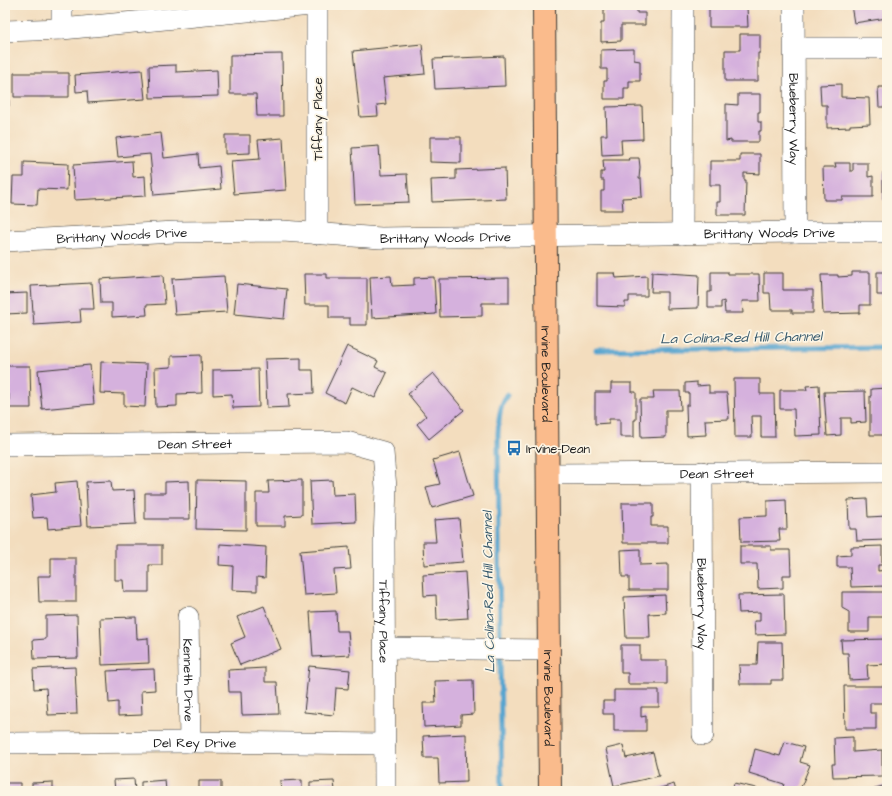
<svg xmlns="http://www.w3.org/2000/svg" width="892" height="796" font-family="'Architects Daughter',sans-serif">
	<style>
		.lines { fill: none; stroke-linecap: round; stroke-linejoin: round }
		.stream { stroke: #56a4cf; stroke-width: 5 }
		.building { fill: #d5b1dd }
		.minor-casing { stroke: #3c3934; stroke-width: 22 }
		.major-casing { stroke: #3c3934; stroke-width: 24 }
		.minor { stroke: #fff; stroke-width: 21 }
		.major { stroke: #fabb8c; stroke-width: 22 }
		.labels { text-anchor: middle; stroke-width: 3.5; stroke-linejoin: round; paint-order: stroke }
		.street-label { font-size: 13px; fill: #1c1c1c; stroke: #fcf5e5 }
		.poi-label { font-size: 13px; fill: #1c1c1c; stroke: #fcf5e5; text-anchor: start }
		.water-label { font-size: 14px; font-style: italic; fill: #36596d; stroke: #fcf5e5 }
	</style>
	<rect width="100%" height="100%" fill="#fcf5e5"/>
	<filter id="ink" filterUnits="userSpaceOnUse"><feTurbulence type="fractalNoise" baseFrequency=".025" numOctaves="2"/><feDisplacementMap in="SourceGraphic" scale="8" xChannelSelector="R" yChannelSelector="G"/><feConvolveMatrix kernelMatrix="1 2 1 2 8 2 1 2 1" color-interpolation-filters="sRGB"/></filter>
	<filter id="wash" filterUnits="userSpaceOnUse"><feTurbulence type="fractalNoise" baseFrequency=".012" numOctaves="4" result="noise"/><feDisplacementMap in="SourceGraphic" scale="16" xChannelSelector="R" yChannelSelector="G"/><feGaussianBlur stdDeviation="0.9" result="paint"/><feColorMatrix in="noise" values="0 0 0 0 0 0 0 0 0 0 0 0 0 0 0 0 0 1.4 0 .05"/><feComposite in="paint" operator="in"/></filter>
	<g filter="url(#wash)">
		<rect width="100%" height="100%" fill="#f3ddbe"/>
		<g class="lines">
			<path class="stream" d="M596,350L887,347
				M500,644L498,434C499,419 499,407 507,395
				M500,654L502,791"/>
		</g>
		<g id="blocks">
			<path class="building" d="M604,5H637V13H645V25H621V41L601,42V23H604Z
				M709,5H741V7H747L748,27H709Z
				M851,5H884L887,18L854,23Z
				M740,34H760V53H758V81H725V50H740Z
				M422,44L425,74L383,78L386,104L377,105L378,116L360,117L353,51Z
				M634,49V60L640,61V81H629V88H624V99H604V81H607V69H601V50Z
				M282,54L283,116H257L256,94H230V55Z
				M504,56L505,86L435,89L433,59Z
				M176,65V72L217,70L218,96L150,98L149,66Z
				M142,70L145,99L88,103L87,91L76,92L75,75Z
				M5,73H8L9,106H5Z
				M14,73H69V97H14Z
				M841,84V97L869,98L870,124L850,125V127L827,128V105H821L820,85Z
				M878,87H887V107H879Z
				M738,94H760V112H758V122H761V131H759V142H731V140L726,141V104L738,105Z
				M642,106L643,139L621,140L622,154L602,155L601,135H607L606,107Z
				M161,133L164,158L198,154L199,168L219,166L221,189L154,195L150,154L118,157L116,138Z
				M225,135H250V153L225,154Z
				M430,137H461V163L430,162Z
				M283,138L286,190L234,194L231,161L260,159L258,140Z
				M379,146L381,175L407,174L409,202L355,204L352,148Z
				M740,154H760V174L744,173V180H746L745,215H717V202H720V185H710V161H740Z
				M629,158H639L640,167L639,179H641L642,197L622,198L623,210H601V191H604V180H601V172H604L603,160H630Z
				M132,161L133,177L145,176L146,196L75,200L73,165Z
				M24,162L68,164L67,190L38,189L37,205L12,204L13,177H24Z
				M835,163H850V171H853V163H868V177L873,176V197H842V200H824L823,167H836Z
				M505,168L506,199L432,202L431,180L456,179V170Z
				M883,172H887V200H883Z
				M652,272L699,275L698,308L667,309V292H651Z
				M711,272H728V274H759L760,301H742L743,313H725L724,301L721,302V308H708V292H711Z
				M852,272H870V305H860V313L823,314L821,275H838V277L852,276Z
				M877,272H887V295H877Z
				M597,273H615L616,278L647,276V296H629V302H625V307L597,306Z
				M764,273H783V290H813V313H792V310H771L770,293H764Z
				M304,274H327V278H367V325H350V318H329V305H305Z
				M163,275L165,304L146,305L147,315L112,317V303H101L100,279Z
				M224,276L227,312L175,315L172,279Z
				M391,276L392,286L414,285V278L434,277L436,314L372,318L370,277Z
				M509,278V303H482V316L440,317L439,279Z
				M92,283L94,309H80L81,322L34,325L31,286Z
				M237,284L287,289L284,319L234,314Z
				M27,293V313L5,314V294Z
				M347,346L378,361L375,367L387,373L375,398L352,387L345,403L325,393Z
				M201,355L202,393L177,394V406L156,407L155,368L171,367V356Z
				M301,358V370H313L314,393L288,394L289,407L267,408L265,359Z
				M101,362L147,364L145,407L124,406V394L100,393Z
				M90,365L94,404L42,409L38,370Z
				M5,366H30L31,408H9V394H5Z
				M258,369L259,407L233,408L232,394L213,395V370Z
				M433,373L464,410L429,439L417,424L426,416L408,394Z
				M734,379H760V394H774L775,437H761V416H751L752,437H735Z
				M697,382V386L709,385V393H727L729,419L705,420L706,435L687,436L686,405H689V393H685V383Z
				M611,383H632V392H636V420H634V437H620V419H609V423L595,424V392H611Z
				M819,385L821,435L795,436L794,409H780V390H807L806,386Z
				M887,388V435H870V396H871V389Z
				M653,391H680L681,410H666V437L641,438L640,399H654Z
				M865,391L866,422L851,423V418H841V435L827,436L824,392Z
				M460,452L473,496L432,508L426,487L440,484L433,460Z
				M197,480L246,481V530L196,529Z
				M302,480V515L285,516V526H256V493H269L268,481Z
				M332,480L333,495L355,494L356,522L312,524L310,481Z
				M77,481L81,526L48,529L47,517L33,518L31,495L56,492L55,483Z
				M111,481L112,491L134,490L136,524L88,526L86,482Z
				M189,481L190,519H145V493H165V482Z
				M867,499L868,517L887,516V540L857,541L856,529H849L848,500Z
				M786,500L787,529H779L780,541L741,542L740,517L767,516V501Z
				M622,503H653V517H651V526H668V543H623Z
				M459,518L463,562L424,565L423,542H436L434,520Z
				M220,544L266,547L265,578L257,577V591L232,590L233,566L219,565Z
				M115,545H162V565H149V592H124L123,580H115Z
				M740,546H771V550H790L791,575H783V588L758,589L757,564H740Z
				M882,546V565H878V571L887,570V586L851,587L850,567H837V556L851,555V547Z
				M349,547L351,569L334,570L336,593L304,595L300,551Z
				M640,549V565L668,564V590H629V577H622L621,550Z
				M51,558H76V602H39L38,576H51Z
				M465,572L468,618L437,620L436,595L424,596L423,575Z
				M842,592H887V617H869V632H849V612L842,608Z
				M784,594L785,634L755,635L754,621H760V612L739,613L738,595Z
				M665,595L666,613L649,614L650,638H626L624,597Z
				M264,606L281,649L240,665L231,643L245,637L237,617Z
				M336,611L337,631H348L350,655L313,657L310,612Z
				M77,615L78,658L34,659L33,640L46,639V616Z
				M136,617L137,639L148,638L149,663L102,665L100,618Z
				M887,639V664L867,665L868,679L849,680L848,653H842L841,640Z
				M758,642H782L783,680H771V684H740L739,665H757Z
				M621,645H640V660H667V684H628V673H621Z
				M309,666L350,670L348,689L336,688L334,715L304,712Z
				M75,667L77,714L48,715L46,688L34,689L33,669Z
				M265,668V682H277L279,714L242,715L241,692H229L228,670Z
				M154,669L155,690L141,691L142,715L118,716V702L109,703L107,671Z
				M473,680L474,714L461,715V725L424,727L423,703H436L435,681Z
				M844,686H887V703H870V713H876V729H845Z
				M614,690H659V707H641V717L646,716V731H614V714H603V701H614Z
				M466,734L467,782L439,783L438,758H424L423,736Z
				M853,737V752L882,750V776L833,777L832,764H835L834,738Z
				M785,742L804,747L800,762L810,765L801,787L795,791L783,787L784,784L749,773L755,749L780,756Z
				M623,745L626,758L653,752L659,776L614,786L606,749Z
				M134,779L135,791H115L114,780Z
				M165,780L166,791H141V782Z
				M302,780V791H281L280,781Z
				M199,781H221V791H199Z
				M334,781L335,791H310V782Z
				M53,782V791H32V783Z
				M5,783H20V791H5Z
				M734,783L756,788L759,791H732Z
				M674,784L676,791H650Z
				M887,785V791H876L875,788Z"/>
		</g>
	</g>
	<g filter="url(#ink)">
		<use href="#blocks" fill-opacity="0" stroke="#3c3934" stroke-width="1"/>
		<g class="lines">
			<g class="minor-casing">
				<g id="minor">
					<path d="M62,5V29"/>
					<path d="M317,5V234"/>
					<path id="s1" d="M794,5L795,232"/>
					<path d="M5,31L62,29L311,5"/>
					<path d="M795,48H887"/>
					<path d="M682,234L683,5"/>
					<path id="s2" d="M5,241L175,232L283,231L381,238L795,232H887"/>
					<path id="s3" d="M5,445L347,442L383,452L386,488L384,542L385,791"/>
					<path id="s4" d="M702,472L703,735"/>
					<path id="s5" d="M548,474L887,472"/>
					<path id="s6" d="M188,617L190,742"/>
					<path d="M385,648L549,650"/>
					<path id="s7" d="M5,743L190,742L385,744"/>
				</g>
			</g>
			<g class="major-casing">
				<g id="major">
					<path id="s8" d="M544,5L550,791"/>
				</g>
			</g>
			<use href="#minor" class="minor"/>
			<use href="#major" class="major"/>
		</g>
	</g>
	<defs>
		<g id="bus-bare" transform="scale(1.2)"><path d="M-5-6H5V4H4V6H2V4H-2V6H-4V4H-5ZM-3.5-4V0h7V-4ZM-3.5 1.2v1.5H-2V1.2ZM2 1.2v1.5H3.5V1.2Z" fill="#1f6fb2" stroke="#fcf5e5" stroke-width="2.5" paint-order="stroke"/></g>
	</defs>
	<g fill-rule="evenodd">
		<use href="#bus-bare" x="514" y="448"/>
	</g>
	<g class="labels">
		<g class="street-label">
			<text transform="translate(317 119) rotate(-90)" y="5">Tiffany Place</text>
			<text dy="5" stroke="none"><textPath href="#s1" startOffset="114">Blueberry Way</textPath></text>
			<text dy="5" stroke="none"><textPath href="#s2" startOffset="765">Brittany Woods Drive</textPath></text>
			<text dy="5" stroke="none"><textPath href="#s2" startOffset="117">Brittany Woods Drive</textPath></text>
			<text dy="5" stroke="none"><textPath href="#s2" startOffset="441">Brittany Woods Drive</textPath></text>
			<text dy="5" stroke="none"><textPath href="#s8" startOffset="369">Irvine Boulevard</textPath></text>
			<text dy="5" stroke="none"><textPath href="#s3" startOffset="190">Dean Street</textPath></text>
			<text dy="5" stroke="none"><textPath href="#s5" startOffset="169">Dean Street</textPath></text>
			<text dy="5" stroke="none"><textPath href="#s4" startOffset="132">Blueberry Way</textPath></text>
			<text dy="5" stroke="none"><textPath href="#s3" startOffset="549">Tiffany Place</textPath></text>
			<text dy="5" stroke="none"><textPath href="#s6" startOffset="63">Kenneth Drive</textPath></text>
			<text dy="5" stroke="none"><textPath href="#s8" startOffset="693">Irvine Boulevard</textPath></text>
			<text dy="5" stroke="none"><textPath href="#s7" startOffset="190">Del Rey Drive</textPath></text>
		</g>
		<g class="poi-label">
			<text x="526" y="453">Irvine-Dean</text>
		</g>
		<g class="water-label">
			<text transform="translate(741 337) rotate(-1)" y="5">La Colina-Red Hill Channel</text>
			<text transform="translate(488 592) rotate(-91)" y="5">La Colina-Red Hill Channel</text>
		</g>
	</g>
	<rect width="892" height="796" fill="none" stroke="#fcf5e5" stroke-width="20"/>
</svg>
